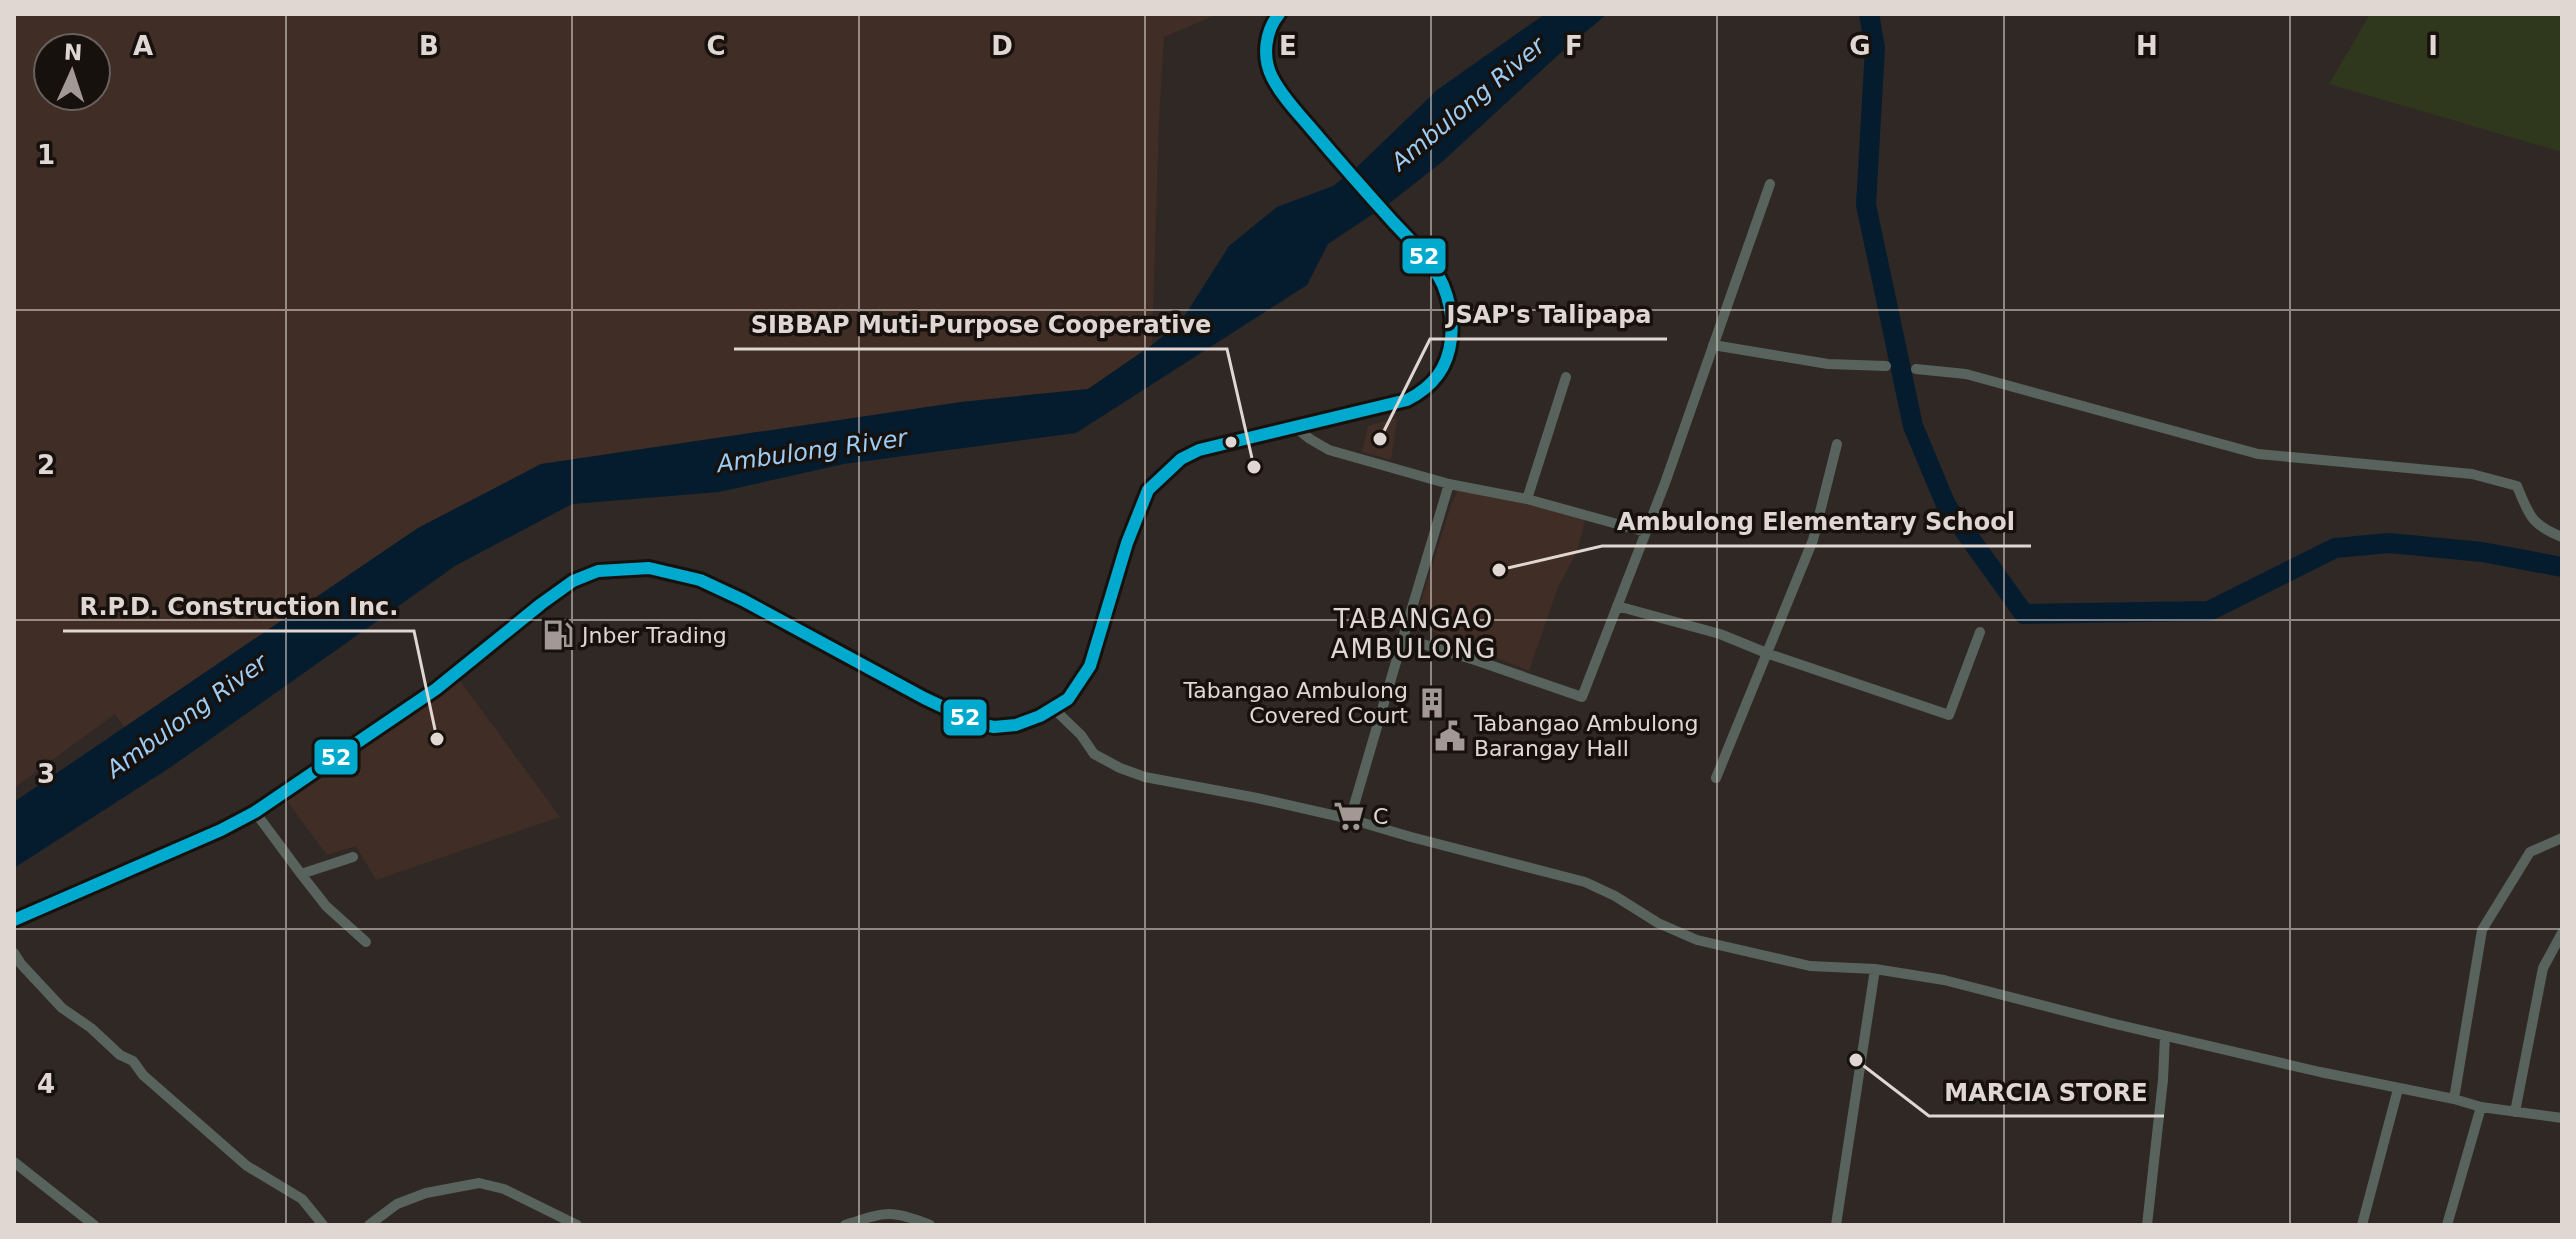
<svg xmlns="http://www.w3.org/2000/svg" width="2576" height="1239" font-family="'DejaVu Sans',sans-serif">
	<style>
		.built { fill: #402d25; fill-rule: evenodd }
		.green { fill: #2f371d }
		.water { fill: #051c2e }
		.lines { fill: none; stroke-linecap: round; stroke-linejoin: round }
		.river { stroke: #051c2e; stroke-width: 20 }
		.street { stroke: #57635c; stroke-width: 10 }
		.primary { stroke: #58635c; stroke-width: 16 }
		.bus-1-casing { stroke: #17110e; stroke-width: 18 }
		.bus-1 { stroke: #00a9ce; stroke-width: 12 }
		.grid { fill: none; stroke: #e0d6d2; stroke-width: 2; stroke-opacity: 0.55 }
		.bus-dot { fill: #e0d6d2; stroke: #17110e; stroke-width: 3 }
		.labels { text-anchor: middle; stroke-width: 7; stroke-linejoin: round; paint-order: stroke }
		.poi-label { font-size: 22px; fill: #e0d6d2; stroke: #17110e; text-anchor: start }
		.water-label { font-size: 24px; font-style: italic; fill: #9ccbf4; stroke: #17110e }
		.quarter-label { font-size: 26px; letter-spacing: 2px; fill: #e0d6d2; stroke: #17110e }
		.grid-label { font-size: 26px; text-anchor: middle; font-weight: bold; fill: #e0d6d2; stroke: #17110e; stroke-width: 7; stroke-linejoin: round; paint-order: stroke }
		.leader { fill: none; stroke: #e0d6d2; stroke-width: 3 }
		.callout-dot { fill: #e0d6d2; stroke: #17110e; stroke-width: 3 }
		.callout-label { font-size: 24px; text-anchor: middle; font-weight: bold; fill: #e0d6d2; stroke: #17110e; stroke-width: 7; stroke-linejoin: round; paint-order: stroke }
		.line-badge { stroke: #17110e; stroke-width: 3 }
		.badge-label { font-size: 22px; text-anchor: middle; font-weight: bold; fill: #fff }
	</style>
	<rect width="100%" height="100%" fill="#302825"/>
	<path class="built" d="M14,14H1218L1164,37L1159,119L1152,345L1088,389L961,402L541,464L418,528L125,728L115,714L14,788ZM48,48H96V96H48Z
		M1397,418L1391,460L1362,452L1368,426Z
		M1459,488L1586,516L1577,552L1558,587L1529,671L1414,624L1452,502Z
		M458,678L560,817L376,880L356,846L327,855L286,800Z"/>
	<path class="green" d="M2370,14H2562V152L2329,84Z"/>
	<path class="water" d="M1545,14H1607L1556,57L1442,162L1391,202L1328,244L1307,285L1076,433L844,464L719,492L572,504L455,566L171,767L14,868V802L418,528L541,464L961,402L1088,389L1152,345L1182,320L1229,246L1277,207L1333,186L1357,167L1437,90Z"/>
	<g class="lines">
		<path class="river" d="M1869,14L1875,48L1866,205L1913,426L1946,505L2024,614L2209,611L2335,548L2389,543L2482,552L2562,567"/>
		<path class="street" d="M1713,345L1828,364L1886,366
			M1916,369L1966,374L2258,454L2472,474L2517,486C2529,515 2531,525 2562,537
			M1295,427L1310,439L1329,450L1449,484L1527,499L1646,532
			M1527,499L1566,377
			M1617,606L1720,634L1769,654L1949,715L1980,632
			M1403,638L1449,484
			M1054,709L1081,735L1094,754L1120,768L1145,777L1257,798L1350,819L1411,837L1585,882L1615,896L1658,923L1697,940L1810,966L1875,969L1944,980L2111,1023L2320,1072L2454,1099L2481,1107L2562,1118
			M1716,778L1813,540L1837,444
			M255,812L301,874L353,857
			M1350,819L1403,638L1478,661L1582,697L1665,483L1770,184
			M301,874L326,906L366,942
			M14,953L21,964L62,1008L91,1028L120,1055L133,1061L143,1075L247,1166L302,1199L323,1225
			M2454,1099L2482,930L2530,852L2562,838
			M2515,1112L2543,968L2562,933
			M14,1162L94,1225
			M369,1225L397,1204L426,1193L479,1183L504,1189L577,1225
			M845,1225C885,1212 890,1209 930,1225
			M1836,1225L1875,969
			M2147,1225L2163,1080L2165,1036
			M2362,1225L2398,1089
			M2447,1225L2481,1107"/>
		<path class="primary" d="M14,920L221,830L255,812L436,689L541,604L573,581L598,571L649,568L700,580L743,600L924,698L979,724L994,727L1016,725L1040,716L1068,699L1090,666L1127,543L1148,490L1181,459L1199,450L1407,400C1433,387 1448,368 1451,339C1453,321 1450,302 1443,285C1432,261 1412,242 1394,223C1365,191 1337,159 1309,126C1296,111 1281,95 1272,77C1262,57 1265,31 1279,14"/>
		<g class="bus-1-casing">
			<path id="bus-1" d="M14,920L221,830L255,812L436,689L541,604L573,581L598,571L649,568L700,580L743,600L924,698L979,724L994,727L1016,725L1040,716L1068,699L1090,666L1127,543L1148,490L1181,459L1199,450L1407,400C1433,387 1448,368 1451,339C1453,321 1450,302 1443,285C1432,261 1412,242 1394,223C1365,191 1337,159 1309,126C1296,111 1281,95 1272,77C1262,57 1265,31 1279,14"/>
		</g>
		<use href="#bus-1" class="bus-1"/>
	</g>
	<path class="grid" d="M286,14V1225M572,14V1225M859,14V1225M1145,14V1225M1431,14V1225M1717,14V1225M2004,14V1225M2290,14V1225M14,310H2562M14,620H2562M14,929H2562"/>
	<defs>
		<g id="fuel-bare" transform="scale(2.4)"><path d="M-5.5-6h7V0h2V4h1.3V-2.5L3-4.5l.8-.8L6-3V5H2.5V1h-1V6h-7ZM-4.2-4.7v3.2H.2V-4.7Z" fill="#a29995" stroke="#17110e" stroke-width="2.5" paint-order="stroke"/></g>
		<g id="building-bare" transform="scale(2.4)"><path d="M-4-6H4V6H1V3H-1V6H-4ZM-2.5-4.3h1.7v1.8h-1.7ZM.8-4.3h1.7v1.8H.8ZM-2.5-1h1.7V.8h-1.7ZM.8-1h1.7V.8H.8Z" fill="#a29995" stroke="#17110e" stroke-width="2.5" paint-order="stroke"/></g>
		<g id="civic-bare" transform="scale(2.4)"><path d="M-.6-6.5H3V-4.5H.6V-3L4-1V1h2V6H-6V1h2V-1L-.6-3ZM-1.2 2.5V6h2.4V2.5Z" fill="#a29995" stroke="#17110e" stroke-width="2.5" paint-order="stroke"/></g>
		<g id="supermarket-bare" transform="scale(2.4)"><path d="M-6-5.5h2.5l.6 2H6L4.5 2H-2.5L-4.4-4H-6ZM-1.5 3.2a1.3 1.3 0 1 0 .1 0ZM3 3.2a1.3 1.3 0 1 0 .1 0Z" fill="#a29995" stroke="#17110e" stroke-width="2.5" paint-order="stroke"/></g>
	</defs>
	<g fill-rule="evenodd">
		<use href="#fuel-bare" x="558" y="635"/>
		<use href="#building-bare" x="1432" y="703"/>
		<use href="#civic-bare" x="1450" y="736"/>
		<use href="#supermarket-bare" x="1349" y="816"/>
	</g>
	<circle class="bus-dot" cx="1231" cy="442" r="7"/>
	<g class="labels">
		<g class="poi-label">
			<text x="582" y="643">Jnber Trading</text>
			<text x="1408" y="698" text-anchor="end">Tabangao Ambulong<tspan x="1408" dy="25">Covered Court</tspan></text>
			<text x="1474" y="731">Tabangao Ambulong<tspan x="1474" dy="25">Barangay Hall</tspan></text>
			<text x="1373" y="824">C</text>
		</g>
		<g class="water-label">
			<text transform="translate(1468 104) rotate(-40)" y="8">Ambulong River</text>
			<text transform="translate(812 451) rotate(-8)" y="8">Ambulong River</text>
			<text transform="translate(187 716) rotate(-36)" y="8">Ambulong River</text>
		</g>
		<g class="quarter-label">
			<text x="1414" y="628">TABANGAO<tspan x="1414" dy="30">AMBULONG</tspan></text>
		</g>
	</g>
	<g class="grid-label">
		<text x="143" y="55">A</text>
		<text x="429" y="55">B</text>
		<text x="716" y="55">C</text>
		<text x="1002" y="55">D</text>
		<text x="1288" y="55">E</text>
		<text x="1574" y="55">F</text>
		<text x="1860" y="55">G</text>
		<text x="2147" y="55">H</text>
		<text x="2433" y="55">I</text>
		<text x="46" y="164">1</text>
		<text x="46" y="474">2</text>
		<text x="46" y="783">3</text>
		<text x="46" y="1093">4</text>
	</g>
	<path class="leader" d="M1380 439L1430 339H1667M1254 467L1227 349H734M1499 570L1602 546H2031M437 739L414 631H63M1856 1060L1929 1116H2164"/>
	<g class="callout-dot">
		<circle cx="1380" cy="439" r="8"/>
		<circle cx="1254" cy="467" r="8"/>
		<circle cx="1499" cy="570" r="8"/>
		<circle cx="437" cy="739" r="8"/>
		<circle cx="1856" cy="1060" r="8"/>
	</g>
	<g class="callout-label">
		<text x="1549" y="323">JSAP's Talipapa</text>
		<text x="981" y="333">SIBBAP Muti-Purpose Cooperative</text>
		<text x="1816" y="530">Ambulong Elementary School</text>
		<text x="239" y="615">R.P.D. Construction Inc.</text>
		<text x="2046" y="1101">MARCIA STORE</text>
	</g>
	<g class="line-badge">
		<rect x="1401" y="237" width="46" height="38" rx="8" fill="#00a9ce"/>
		<rect x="942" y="698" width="46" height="39" rx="8" fill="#00a9ce"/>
		<rect x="313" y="738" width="46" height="38" rx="8" fill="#00a9ce"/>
	</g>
	<g class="badge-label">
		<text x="1424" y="264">52</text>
		<text x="965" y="725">52</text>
		<text x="336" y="765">52</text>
	</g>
	<rect width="2576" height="1239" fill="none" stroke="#e0d6d2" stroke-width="32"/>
	<g transform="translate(72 72) rotate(3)"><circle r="38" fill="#17110e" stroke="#67605c" stroke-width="2"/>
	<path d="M0-6L14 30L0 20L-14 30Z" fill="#a29995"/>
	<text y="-12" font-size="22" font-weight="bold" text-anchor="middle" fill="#e0d6d2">N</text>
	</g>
</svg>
